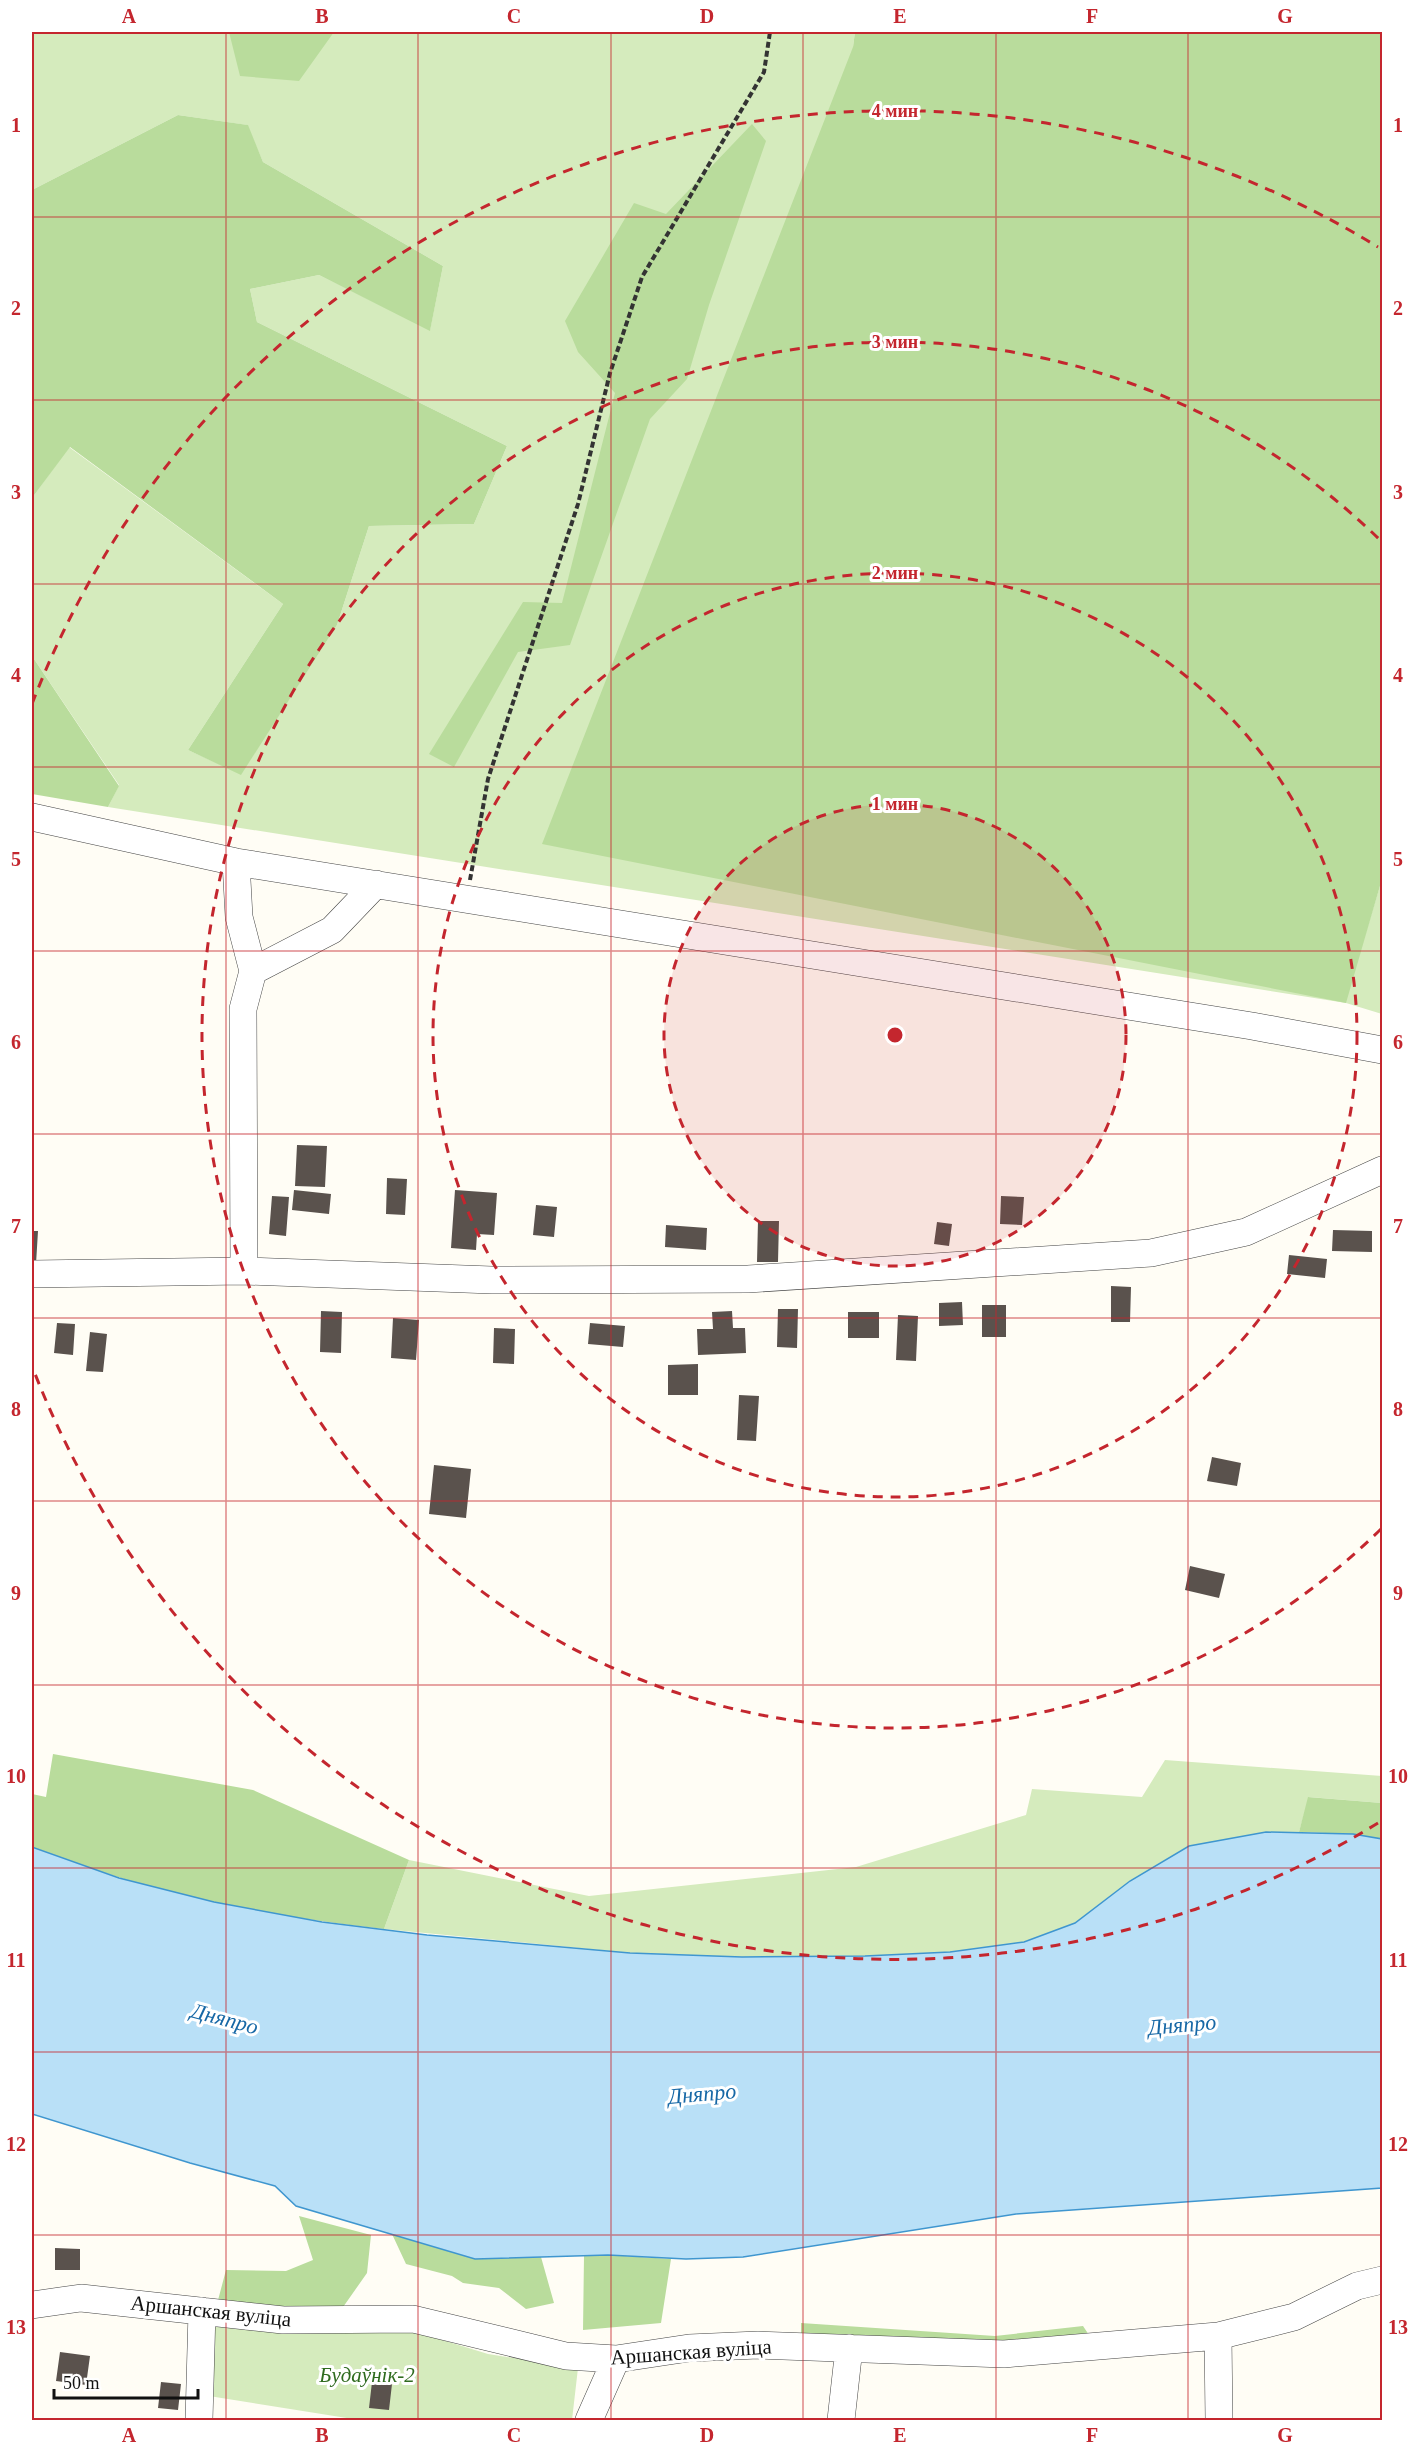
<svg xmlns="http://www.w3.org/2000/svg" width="1414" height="2452" font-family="'Times New Roman',serif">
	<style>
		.green { fill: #d5ebbd }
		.forest { fill: #b9dc9c }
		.water { fill: #b9e0f7; stroke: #3f96cf; stroke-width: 1.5 }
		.building { fill: #5a524d }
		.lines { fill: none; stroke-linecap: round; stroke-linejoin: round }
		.minor-casing { stroke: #444; stroke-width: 28 }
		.path { stroke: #333; stroke-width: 4; stroke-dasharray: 6 3; stroke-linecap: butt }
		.minor { stroke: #fff; stroke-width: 27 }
		.grid { fill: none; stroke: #c4262e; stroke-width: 1.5; stroke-opacity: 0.55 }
		.ring { fill: none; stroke: #c4262e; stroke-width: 3; stroke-dasharray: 10 8 }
		.labels { text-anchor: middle; stroke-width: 6; stroke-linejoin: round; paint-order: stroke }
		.street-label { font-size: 21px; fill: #111; stroke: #fff }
		.park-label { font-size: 21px; font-style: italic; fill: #2f6b1f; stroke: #fff }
		.water-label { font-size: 22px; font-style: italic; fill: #1768a6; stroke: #fff }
		.centre { fill: #c4262e; stroke: #fff; stroke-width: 3 }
		.ring-label { font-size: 18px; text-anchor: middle; font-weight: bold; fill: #c4262e; stroke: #fff; stroke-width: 6; stroke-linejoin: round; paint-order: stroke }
		.neatline { fill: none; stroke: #c4262e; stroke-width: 2 }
		.grid-label { font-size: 20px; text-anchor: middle; font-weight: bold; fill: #c4262e }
	</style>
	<rect width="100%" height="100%" fill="#fffdf5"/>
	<path class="green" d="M32,32H855L853,47L1345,1002L1382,879V1014L1346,1003L108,807L119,785L32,656V498L69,447L283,604L188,750L241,774L337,625L369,526L474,524L507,446L257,322L250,289L319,275L430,330L443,266L263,162L247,125L178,115L32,190Z
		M1165,1760L1382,1776V1803L1309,1797L1299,1832H1266L1130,1881L1075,1923L1024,1942L950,1952L865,1956L742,1957L630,1953L384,1929L409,1860L589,1896L856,1867L1026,1815L1032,1789L1142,1797Z
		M212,2324L413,2331L488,2354L578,2368L572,2420H353V2419L209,2396Z"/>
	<path class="forest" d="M229,32H334L299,81L240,76Z
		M855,32H1382V879L1346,1003L542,844L853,47Z
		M178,115L248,125L263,162L443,266L430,331L319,275L250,289L257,322L507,446L474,524L369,526L337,625L241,775L188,750L283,604L70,447L32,498V190Z
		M752,124L766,141L709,305L687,379L650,419L570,645L518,652L454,767L429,754L523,602L562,603L615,393L578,352L565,321L634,203L666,214Z
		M32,656L119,786L108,807L32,794Z
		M53,1754L253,1790L409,1860L384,1929C295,1919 204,1904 118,1877C89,1868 60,1857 32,1847V1794L46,1797Z
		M1308,1797L1382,1803V1839L1353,1834L1299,1832Z
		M299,2216L371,2235L367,2273L341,2310L217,2304L226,2270L286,2271L313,2260Z
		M392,2234L475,2259L541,2257L554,2303L526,2309L499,2288L463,2283L452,2276L406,2264Z
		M608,2255L671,2259L661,2323L583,2330L584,2256Z
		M801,2323L995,2336L1083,2326L1091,2338L998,2347L801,2337Z"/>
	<path class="water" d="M1266,1832L1353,1834L1382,1839V2188L1016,2214L743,2257L686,2259L608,2255L475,2259L296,2206L275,2186L190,2163L32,2114V1847L119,1878L214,1902L322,1922L427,1935L630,1953L742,1957L865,1956L950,1952L1024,1942L1075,1923L1130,1881L1189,1846Z"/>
	<path class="building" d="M297,1145L327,1146L325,1187L295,1186Z
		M387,1178L407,1179L405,1215L386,1214Z
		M294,1190L331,1194L329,1214L292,1210Z
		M455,1190L497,1193L494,1235L477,1234L476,1250L451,1248Z
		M272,1196L289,1197L286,1236L269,1234Z
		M1001,1196L1024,1197L1022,1225L1000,1224Z
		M536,1205L557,1207L554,1237L533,1235Z
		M758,1221H779L778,1262H757Z
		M937,1222L952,1224L949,1246L934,1244Z
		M666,1225L707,1228L706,1250L665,1247Z
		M1333,1230L1372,1231V1252L1332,1251Z
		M32,1231H38L36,1264H32Z
		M1289,1255L1327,1259L1325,1278L1287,1274Z
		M1111,1286L1131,1287L1130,1322H1111Z
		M962,1302L963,1325L939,1326V1303Z
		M982,1305H1006V1337H982Z
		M778,1309H798L797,1348L777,1347Z
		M321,1311L342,1312L341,1353L320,1352Z
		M732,1311L733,1328H745L746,1353L698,1355L697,1329H713L712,1312Z
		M848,1312H879V1338H848Z
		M898,1315L918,1316L916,1361L896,1360Z
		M393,1318L419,1320L416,1360L391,1358Z
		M57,1323L75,1324L73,1355L54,1353Z
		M590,1323L625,1326L623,1347L588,1344Z
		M494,1328L515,1329L514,1364L493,1363Z
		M90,1332L107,1334L103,1372L86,1371Z
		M698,1364V1395H668V1365Z
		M739,1395L759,1396L756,1441L737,1440Z
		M1212,1457L1241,1463L1237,1486L1207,1481Z
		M434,1465L471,1469L466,1518L429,1514Z
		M1190,1566L1225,1574L1219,1598L1185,1590Z
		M55,2248L80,2249V2270H55Z
		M60,2352L90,2356L86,2385L56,2381Z
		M161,2382L181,2384L178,2410L158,2408Z
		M372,2382L392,2384L389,2410L369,2408Z"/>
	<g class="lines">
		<g class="minor-casing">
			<path id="minor" d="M32,817L236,862L1252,1026L1382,1050
				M236,862L239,917L253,971L243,1009L244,1271
				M253,971L332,930L376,884
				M32,1274L244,1271L492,1280L748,1279L1151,1253L1246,1232L1382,1170
				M32,2305L81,2298L283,2320L413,2319L566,2356L616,2359L689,2348L758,2345L1004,2354L1218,2336L1294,2317L1357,2286L1382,2280
				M1218,2336L1219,2420
				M199,2420L202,2311
				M589,2420L616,2359
				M841,2420L849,2348"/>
		</g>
		<path class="path" d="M470,880L488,779L578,504L610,373L642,277L764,72L770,32"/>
		<use href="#minor" class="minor"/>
	</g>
	<path class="grid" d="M226,32V2420M418,32V2420M611,32V2420M803,32V2420M996,32V2420M1188,32V2420M32,217H1382M32,400H1382M32,584H1382M32,767H1382M32,951H1382M32,1134H1382M32,1318H1382M32,1501H1382M32,1685H1382M32,1868H1382M32,2052H1382M32,2235H1382"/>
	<circle cx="895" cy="1035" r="231" fill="#c4262e" fill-opacity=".12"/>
	<g class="ring">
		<circle cx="895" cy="1035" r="231"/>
		<circle cx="895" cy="1035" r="462"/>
		<path d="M1381 1529A693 693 0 1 1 1381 541"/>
		<path d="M1378 1823A924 924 0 0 1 32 1366M32 704A924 924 0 0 1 1378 247"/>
	</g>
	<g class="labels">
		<g class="street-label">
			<text transform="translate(211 2311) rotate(6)" y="7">Аршанская вуліца</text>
			<text transform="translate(691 2352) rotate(-4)" y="7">Аршанская вуліца</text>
		</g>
		<g class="park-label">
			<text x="367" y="2382">Будаўнік-2</text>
		</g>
		<g class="water-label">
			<text transform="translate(225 2018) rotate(15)" y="8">Дняпро</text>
			<text transform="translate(1182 2024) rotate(-5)" y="8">Дняпро</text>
			<text transform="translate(702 2093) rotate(-5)" y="8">Дняпро</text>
		</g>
	</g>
	<circle cx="895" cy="1035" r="9" class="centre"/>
	<g class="ring-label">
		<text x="895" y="117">4 мин</text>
		<text x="895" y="348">3 мин</text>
		<text x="895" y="579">2 мин</text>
		<text x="895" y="810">1 мин</text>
	</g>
	<rect width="1414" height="2452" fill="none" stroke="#ffffff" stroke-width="66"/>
	<path d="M54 2389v9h144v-9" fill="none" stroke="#111111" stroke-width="3"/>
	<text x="63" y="2389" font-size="18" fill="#111111" stroke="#ffffff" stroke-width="4.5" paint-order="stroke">50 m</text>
	<rect x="33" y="33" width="1348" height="2386" class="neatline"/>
	<g class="grid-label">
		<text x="129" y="23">A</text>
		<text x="322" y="23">B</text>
		<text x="514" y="23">C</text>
		<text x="707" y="23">D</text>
		<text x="900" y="23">E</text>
		<text x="1092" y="23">F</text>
		<text x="1285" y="23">G</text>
		<text x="16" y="132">1</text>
		<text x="1398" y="132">1</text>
		<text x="16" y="315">2</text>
		<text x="1398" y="315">2</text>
		<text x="16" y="499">3</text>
		<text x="1398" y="499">3</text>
		<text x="16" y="682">4</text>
		<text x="1398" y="682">4</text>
		<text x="16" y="866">5</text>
		<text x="1398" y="866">5</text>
		<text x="16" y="1049">6</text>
		<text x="1398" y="1049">6</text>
		<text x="16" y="1233">7</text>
		<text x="1398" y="1233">7</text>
		<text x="16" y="1416">8</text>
		<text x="1398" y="1416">8</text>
		<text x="16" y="1600">9</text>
		<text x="1398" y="1600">9</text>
		<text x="16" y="1783">10</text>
		<text x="1398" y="1783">10</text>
		<text x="16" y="1967">11</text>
		<text x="1398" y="1967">11</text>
		<text x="16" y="2151">12</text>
		<text x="1398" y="2151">12</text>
		<text x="16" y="2334">13</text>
		<text x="1398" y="2334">13</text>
		<text x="129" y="2442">A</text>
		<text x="322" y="2442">B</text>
		<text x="514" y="2442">C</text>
		<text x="707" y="2442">D</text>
		<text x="900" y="2442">E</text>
		<text x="1092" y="2442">F</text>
		<text x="1285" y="2442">G</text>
	</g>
</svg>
